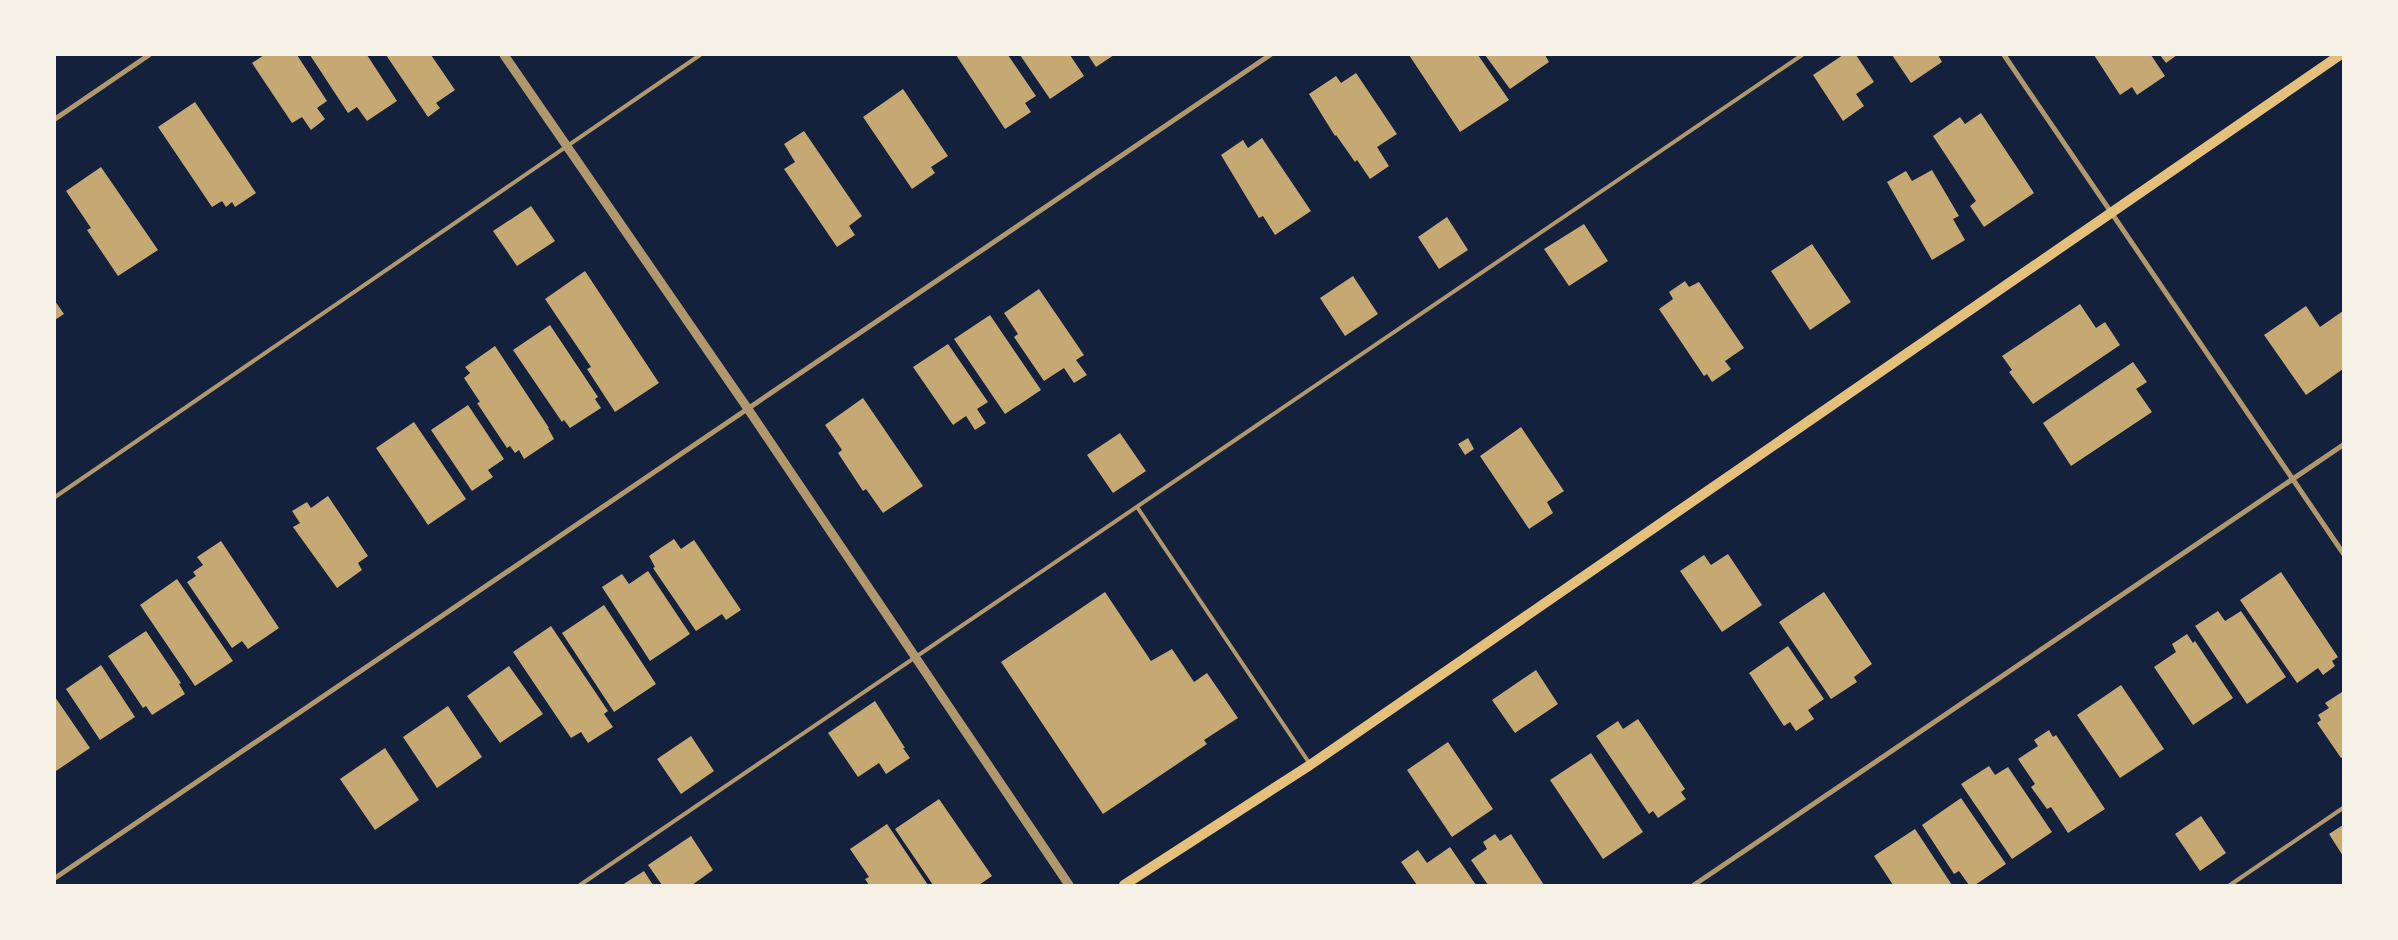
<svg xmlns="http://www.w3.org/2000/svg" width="2398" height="940" font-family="Lato,sans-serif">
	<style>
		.building { fill: #c6a872 }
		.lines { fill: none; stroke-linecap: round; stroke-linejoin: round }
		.service { stroke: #b1986c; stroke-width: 4 }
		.minor { stroke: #b1986c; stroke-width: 5 }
		.tertiary { stroke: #b1986c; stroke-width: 9 }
		.secondary { stroke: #e5c07b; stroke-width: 10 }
	</style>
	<rect width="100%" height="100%" fill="#14213d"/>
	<path class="building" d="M264,55H297L327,101L317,108L325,119L311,130L302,117L292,123L252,63Z
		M310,55H367L397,101L367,121L357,107L348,113Z
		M386,55H431L455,90L436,103L440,108L428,117Z
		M956,55H1008L1036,96L1025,103L1031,112L1005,129Z
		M1020,55H1070L1084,76L1050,99Z
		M1088,55H1114L1096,67Z
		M1409,55H1478L1509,100L1460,132Z
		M1485,55H1545L1549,62L1510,89Z
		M1843,55H1856L1874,82L1856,94L1864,106L1843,121L1813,75Z
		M1892,55H1938L1942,62L1911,83Z
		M2094,55H2151L2165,76L2137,95L2132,87L2120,95Z
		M2160,55H2177L2166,63Z
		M1356,73L1397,134L1377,147L1389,166L1370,179L1357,160L1355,162L1336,135L1335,136L1309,94L1336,76L1341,83Z
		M903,89L948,156L931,167L935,173L912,189L863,117Z
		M195,102L256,193L235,207L232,202L226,207L222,201L212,207L158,127Z
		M1981,113L2034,193L1984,227L1970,206L1976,201L1933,136L1960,117L1965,124Z
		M804,131L862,216L849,226L855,235L837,247L784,169L795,162L784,144Z
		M1262,138L1311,211L1275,235L1263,216L1259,218L1221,155L1243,140L1248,148Z
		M101,167L158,250L118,276L87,230L91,228L66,191Z
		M1932,170L1959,216L1953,219L1965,240L1932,260L1887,182L1906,171L1912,181Z
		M531,206L555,241L517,266L493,231Z
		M1447,217L1468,250L1439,269L1418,237Z
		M1584,224L1608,261L1569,286L1544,249Z
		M1812,244L1851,302L1810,330L1771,271Z
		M585,271L659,383L615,412L587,369L591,367L545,299Z
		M1353,276L1378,314L1345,336L1320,298Z
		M1685,281L1689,287L1699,282L1744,348L1725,361L1731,369L1712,382L1707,374L1704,376L1659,309L1673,299L1669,292Z
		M1039,289L1084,355L1076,360L1087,375L1074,383L1064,368L1044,381L1014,337L1018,334L1004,313Z
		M55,301L64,314L55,320Z
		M2080,304L2096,328L2105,322L2120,345L2033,404L2009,372L2012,370L2002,356Z
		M2306,306L2320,327L2343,311V369L2306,395L2264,335Z
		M990,315L1041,390L1005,414L954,339Z
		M550,325L598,397L595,399L601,408L570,428L564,420L562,422L513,350Z
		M948,344L988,402L977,409L986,423L975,430L966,416L953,425L913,367Z
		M495,346L549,428H548L554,439L524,459L519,450L515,453L510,446L507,448L477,403L480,402L464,378L470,373L465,367Z
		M2133,362L2147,382L2136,389L2152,412L2071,466L2043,423Z
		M863,398L923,486L883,513L866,489L863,491L838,453L842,450L825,425Z
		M468,405L504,459L488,470L493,477L472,491L431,430Z
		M414,422L466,499L428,525L376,448Z
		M1521,427L1564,491L1547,502L1553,513L1529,529L1480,456Z
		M1120,433L1146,471L1113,493L1087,455Z
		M1468,438L1474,449L1465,455L1458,444Z
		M328,496L368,556L358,563L362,570L337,588L293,527L300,523L292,511L307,502L311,508Z
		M674,539L681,549L694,540L741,610L726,620L722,614L696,631L653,568L655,567L649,556Z
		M221,541L279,628L248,649L242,641L232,648L187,582L196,576L193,572L203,565L197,557Z
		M1728,554L1762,605L1722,632L1680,571L1704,555L1711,565Z
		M648,571L690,634L650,661L602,587L622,574L629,584Z
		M2281,572L2338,657L2332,661L2335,666L2323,675L2318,668L2297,683L2240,600Z
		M177,579L233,661L195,686L140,605Z
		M1105,592L1151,661L1172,649L1194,682L1207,673L1238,718L1204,740L1207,744L1103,814L1001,662Z
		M1824,592L1872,664L1854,677L1857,682L1831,699L1779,622Z
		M604,605L656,684L614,712L562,633Z
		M2218,611L2225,621L2241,611L2286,677L2247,704L2195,626Z
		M551,626L608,711L604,714L613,727L588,743L581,732L571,738L513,652Z
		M146,631L181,683L179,684L185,694L152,715L146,706L143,708L108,656Z
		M2187,634L2193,643L2195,641L2233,698L2193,725L2154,667L2176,652L2172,644Z
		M1788,646L1824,699L1808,710L1814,719L1796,731L1790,722L1784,726L1749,673Z
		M101,665L135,717L100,740L66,689Z
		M509,666L543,714L500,743L467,696Z
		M1536,670L1558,704L1515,733L1492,700Z
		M2121,685L2164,749L2120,778L2077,715Z
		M2342,692L2343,757L2341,758L2317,723L2321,720L2318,715L2329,708L2325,703Z
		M55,697L90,748L56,771L55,769Z
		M875,701L905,748H903L910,758L886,774L879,763L858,777L828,733Z
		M448,706L482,757L437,788L403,737Z
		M1638,719L1685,789L1681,792L1686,799L1658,818L1653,811L1649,814L1596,736L1618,721L1623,729Z
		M2049,730L2053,737L2056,735L2105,809L2068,833L2051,807L2047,809L2031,787L2035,784L2018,759L2038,746L2034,740Z
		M691,736L714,771L681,794L657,759Z
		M1448,742L1493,809L1452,837L1407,770Z
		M385,748L419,800L375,830L340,779Z
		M1591,753L1643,832L1603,859L1550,780Z
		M1989,766L1995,775L2008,767L2052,832L2012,859L1961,784Z
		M1961,798L2006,864L1975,885H1969L1959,871L1954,874L1922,825Z
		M939,799L992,876L979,885H933L895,829Z
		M2201,816L2226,853L2200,871L2175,834Z
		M887,824L928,885H869L865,879L869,877L850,849Z
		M2343,825V856L2329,834Z
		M1915,829L1952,885H1893L1874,856Z
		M1495,834L1500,841L1511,834L1544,885H1488L1471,860L1487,849L1483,842Z
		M691,836L713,870L692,885H662L648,865Z
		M1450,847L1476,885H1417L1401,862L1418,850L1427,863Z
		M644,871L653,885H622Z"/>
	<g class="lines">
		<path class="service" d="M55,497L700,55
			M1137,507L1310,764
			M580,885L1802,55
			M2230,885L2343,808"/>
		<path class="minor" d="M2004,55L2343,553
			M55,119L149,55
			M55,878L1270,55
			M1694,885L2343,445"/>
		<path class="tertiary" d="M504,55L748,409L1069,885"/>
		<path class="secondary" d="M1124,885L1310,765L2340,55"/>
	</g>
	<rect width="2398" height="940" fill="none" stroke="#f6f1e7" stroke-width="112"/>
</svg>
